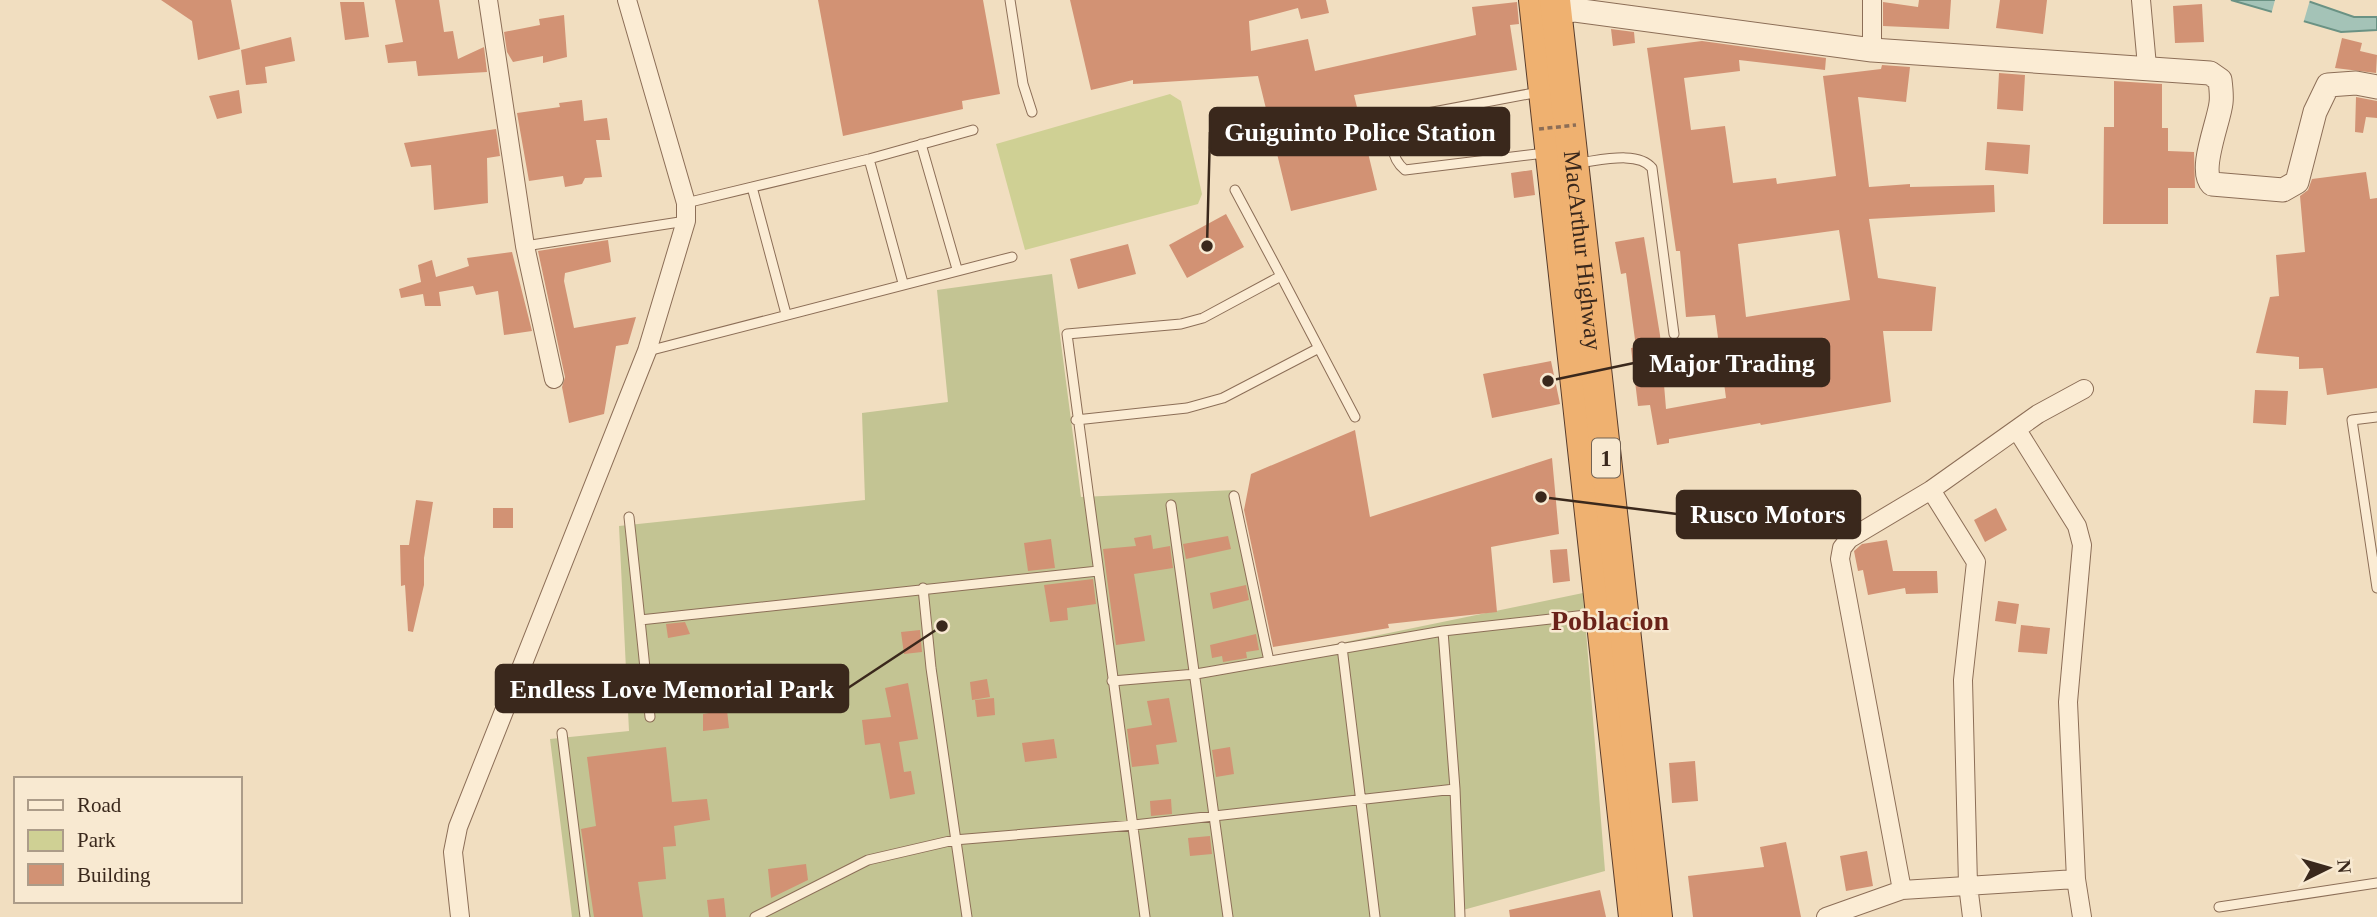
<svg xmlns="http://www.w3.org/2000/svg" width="2377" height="917" font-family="'Times New Roman',serif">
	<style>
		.green { fill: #cfd094 }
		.cemetery { fill: #c3c493 }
		.water { fill: #a4c3b7; stroke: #6a9284; stroke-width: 2 }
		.pier { fill: #f1dec0 }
		.building { fill: #d29274; fill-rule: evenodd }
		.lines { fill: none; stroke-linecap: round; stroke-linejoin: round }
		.service-casing { stroke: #8c6e57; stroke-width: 11 }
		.minor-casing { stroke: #8c6e57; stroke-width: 20 }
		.tertiary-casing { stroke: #8c6e57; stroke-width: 25 }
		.trunk-casing { stroke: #593c2b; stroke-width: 32 }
		.service { stroke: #fbecd4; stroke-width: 9 }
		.minor { stroke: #fbecd4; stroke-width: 18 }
		.tertiary { stroke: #fbecd4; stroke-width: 23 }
		.trunk { stroke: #efb170; stroke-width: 30 }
		.path-bridge { stroke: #8c6e57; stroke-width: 3.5; stroke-dasharray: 5 3.5; stroke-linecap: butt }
		.labels { text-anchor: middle; stroke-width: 5; stroke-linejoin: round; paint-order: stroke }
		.shield { fill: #f8e9d1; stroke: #736252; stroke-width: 2 }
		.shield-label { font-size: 23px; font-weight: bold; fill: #3a281c }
		.street-label { font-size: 24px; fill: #3a281c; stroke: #f8e9d1 }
		.quarter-label { font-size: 28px; font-weight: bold; fill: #6a2219; stroke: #f8e9d1 }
		.leader { fill: none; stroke: #3a281c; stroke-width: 2.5 }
		.callout-dot { fill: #3a281c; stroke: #f8e9d1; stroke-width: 2.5 }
		.callout { fill: #3a281c; stroke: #3a281c; stroke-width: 2.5 }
		.callout-label { font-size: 26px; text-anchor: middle; font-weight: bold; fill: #fff }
	</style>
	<rect width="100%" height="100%" fill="#f1dec0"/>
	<path class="green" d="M1170,94L1181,101L1202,194L1198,204L1025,250L996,144Z"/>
	<path class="cemetery" d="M1052,274L1081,497L1235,490L1267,658L1583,593L1605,871L1463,910L1464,917H572L550,739L629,731L619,526L865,500L862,413L948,402L937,290Z"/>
	<path class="water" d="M2231,0H2305L2354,17H2377V30L2341,32Z"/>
	<path class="pier" d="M2275,0H2310L2303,24L2271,15Z"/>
	<path class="building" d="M161,0H231L240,49L198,60L192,21Z
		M395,0H439L444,32L453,31L458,59L484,47L487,72L418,76L416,61L388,63L385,45L403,42Z
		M818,0H983L1000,94L962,101L963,109L843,136Z
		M1070,0H1326L1329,13L1301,19L1298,8L1249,21L1251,51L1308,39L1315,71L1476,35L1472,7L1517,2L1519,24L1510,25L1517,70L1354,95L1377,190L1291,211L1258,76L1133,84V80L1091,90Z
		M1919,0H1951L1949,29L1883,26V2L1918,7Z
		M2000,0H2047L2043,34L1996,28Z
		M340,2H364L369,37L345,40Z
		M2202,4L2204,42L2175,43L2173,6Z
		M564,15L567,57L543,63V56L513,62L507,52L504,32L540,25L539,19Z
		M1611,29L1634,32L1635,43L1613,46Z
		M291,37L295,61L265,67L267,83L246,85L241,50Z
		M2342,38L2362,43L2360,51L2377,55L2376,73L2335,68Z
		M1702,41L1826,58L1825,70L1739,60L1740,71L1684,78L1691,130L1725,126L1733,183L1776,178L1777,184L1836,176L1823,76L1881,69L1882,65L1910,67L1906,102L1858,97L1869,187L1910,184V187L1994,185L1995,212L1869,219L1878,278L1936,287L1932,331H1883L1891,402L1761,425L1760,423L1669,439V443L1657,445L1650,405L1638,406L1631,348L1636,347L1626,273L1621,274L1615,242L1644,237L1660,335L1666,409L1726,398L1715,315L1686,317L1680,251H1676L1647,48ZM1839,230L1850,300L1746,317L1738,244Z
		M1999,73L2025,75L2023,111L1997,109Z
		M2114,81L2162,84V128H2168V151L2194,152L2195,188H2168V224H2103L2104,127H2114Z
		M239,90L242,113L217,119L209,96Z
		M2356,97L2377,101V118L2366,117L2363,133L2355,132Z
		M582,100L584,121L607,118L610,140H596L602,177L585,178L582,184L565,187L563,176L529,181L517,113L560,107L559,103Z
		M496,129L500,156L487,158L488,203L434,210L431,165L411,167L404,143Z
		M1987,142L2030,145L2028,174L1985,170Z
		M1532,170L1535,195L1514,198L1511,173Z
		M2366,172L2370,199L2377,198V388L2327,395L2323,368L2299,369V357L2256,353L2270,297L2279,296L2276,255L2305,252L2300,196L2308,190L2312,179Z
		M1226,214L1244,247L1187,278L1169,245Z
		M608,240L611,262L565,273L564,281L574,328L636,317L628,344L616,346L604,414L569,423L562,387L565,377L538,251Z
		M1128,244L1136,274L1078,289L1070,259Z
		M512,252L532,331L504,335L498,291L476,295L473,286L439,292L441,306H425L423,294L401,298L399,289L421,282L418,265L432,260L436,277L469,266L467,258Z
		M1551,361L1560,404L1492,418L1483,374Z
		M2255,390L2288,391L2286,425L2253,423Z
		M1355,430L1370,517L1552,458L1559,534L1491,547L1497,612L1388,624L1389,628L1273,647L1244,510L1251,474Z
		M416,500L433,502L424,558V585L413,632L408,631L405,585L401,586L400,545H409Z
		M493,508H513V528H493Z
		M1996,508L2007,530L1985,542L1974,520Z
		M1151,535L1153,549L1170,546L1173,568L1134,574L1145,641L1116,645L1103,549L1136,546L1134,538Z
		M1228,536L1231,549L1186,559L1183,544Z
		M1051,539L1055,568L1028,571L1024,543Z
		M1887,540L1893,571H1937L1938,593L1906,594L1905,588L1868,595L1863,570L1858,571L1854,551L1862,544Z
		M1567,549L1570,581L1553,583L1550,550Z
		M1093,579L1096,604L1067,608L1068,620L1050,622L1044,585Z
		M1246,585L1249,600L1213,609L1210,593Z
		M1998,601L2019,604L2016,624L1995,621Z
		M685,622L690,634L668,638L666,624Z
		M2021,625L2050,628L2047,654L2018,652Z
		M920,630L922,652L904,654L901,632Z
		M1256,634L1259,650L1246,652L1247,658L1223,662L1222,656L1212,658L1210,645Z
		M987,679L990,697L972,700L970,682Z
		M908,683L918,739L899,742L904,772L911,771L915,794L890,799L880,743L865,745L862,720L891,717L885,688Z
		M994,698L995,715L977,717L975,700Z
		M1169,698L1177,742L1156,745L1159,764L1132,767L1127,729L1152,725L1147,701Z
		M727,710L729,728L703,731V714Z
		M1054,739L1057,758L1025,762L1022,743Z
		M666,747L672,802L707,799L710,820L674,826L676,846L663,847L666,879L638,882L643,917H594L581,829L596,826L587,757Z
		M1230,747L1234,774L1216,777L1212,750Z
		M1695,761L1698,801L1672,803L1669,763Z
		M1171,799L1172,814L1151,816L1150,801Z
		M1210,836L1212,854L1190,856L1188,838Z
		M1786,842L1801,917H1693L1688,876L1764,867L1760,847Z
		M1867,851L1873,886L1846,891L1840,856Z
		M806,864L808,880L771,898L768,869Z
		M1600,890L1606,917H1510L1509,910Z
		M724,898L726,917H709L707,900Z"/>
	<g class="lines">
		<g class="service-casing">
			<path id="service" d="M1010,0L1023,84L1032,112
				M1539,92L1396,119C1391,138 1389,157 1405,170L1545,153
				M921,144L957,269
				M869,159L903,283
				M1577,163C1598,161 1638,150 1652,168L1674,334
				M752,187L786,314
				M1235,190L1281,276
				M686,203L869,159L973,130
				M525,246L686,221
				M648,351L1012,257
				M2377,417L2352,420L2377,588
				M1076,420L1187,408L1223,398L1317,349
				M1234,496L1269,661
				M1171,505L1228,917
				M629,517L640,620L1098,571
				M923,588L931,668L967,917
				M640,620L650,717
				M1443,631L1455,789L1460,917
				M1342,647L1375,917
				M1112,681L1196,674L1443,631L1595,614
				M562,733L585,917
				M2219,907L2377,883
				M755,917L868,860L954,840L1134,825L1455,789
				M1145,917L1067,334L1181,324L1203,318L1281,276L1355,417"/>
		</g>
		<g class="minor-casing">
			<path id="minor" d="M488,0L525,246L554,379
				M2141,0L2147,66
				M1872,50V0
				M2017,430L2077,526L2082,545L2068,702L2076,879L2082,917
				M1931,490L1976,562L1963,680L1968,885L1972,917
				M1902,890L1840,559L1842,548L1849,539L1931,490L2038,414L2084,389
				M460,917L453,852L458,827L647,351L686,221V203L627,0
				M1826,917L1902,890L2076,879"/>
		</g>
		<g class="tertiary-casing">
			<path id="tertiary" d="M1541,14L1575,10L1872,50L2210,73L2220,80C2221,88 2222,96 2221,103C2219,122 2198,170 2212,184L2283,190L2297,182L2315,112L2328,85L2356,83L2377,87"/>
		</g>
		<g class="trunk-casing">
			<g id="trunk">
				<path d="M1534,0L1634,917"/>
				<path id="s1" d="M1555,0L1657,917"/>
			</g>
		</g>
		<use href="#service" class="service"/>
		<use href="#minor" class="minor"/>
		<use href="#tertiary" class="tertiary"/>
		<use href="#trunk" class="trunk"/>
		<path class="path-bridge" d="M1539,129L1576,125"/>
	</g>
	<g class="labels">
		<rect class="shield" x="1592" y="438.5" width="28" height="39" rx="5"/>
		<g class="shield-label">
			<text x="1606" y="466">1</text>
		</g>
		<g class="street-label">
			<text dy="8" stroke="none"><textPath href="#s1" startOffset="252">MacArthur Highway</textPath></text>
		</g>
		<g class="quarter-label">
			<text x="1610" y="630">Poblacion</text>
		</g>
	</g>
	<path class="leader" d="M1207 246L1210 132M1548 381L1634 363M1541 497L1677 514M942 626L848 688"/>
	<g class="callout-dot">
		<circle cx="1207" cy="246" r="7"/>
		<circle cx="1548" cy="381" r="7"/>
		<circle cx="1541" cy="497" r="7"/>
		<circle cx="942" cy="626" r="7"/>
	</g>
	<g class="callout">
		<rect x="1210" y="108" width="299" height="47" rx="7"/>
		<rect x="1634" y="339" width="195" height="47" rx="7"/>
		<rect x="1677" y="491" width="183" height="47" rx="7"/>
		<rect x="496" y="665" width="352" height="47" rx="7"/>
	</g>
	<g class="callout-label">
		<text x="1360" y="141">Guiguinto Police Station</text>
		<text x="1732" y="372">Major Trading</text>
		<text x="1768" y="523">Rusco Motors</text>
		<text x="672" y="698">Endless Love Memorial Park</text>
	</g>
	<rect x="14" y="777" width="228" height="126" fill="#f8e9d1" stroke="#ac9c89" stroke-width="2"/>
	<rect x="28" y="800" width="35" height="10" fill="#fbecd4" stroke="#ac9c89" stroke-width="2"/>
	<text x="77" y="812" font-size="21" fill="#3a281c">Road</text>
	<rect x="28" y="830" width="35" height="21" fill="#cfd094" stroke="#ac9c89" stroke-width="2"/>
	<text x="77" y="847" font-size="21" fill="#3a281c">Park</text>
	<rect x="28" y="864" width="35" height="21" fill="#d29274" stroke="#ac9c89" stroke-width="2"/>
	<text x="77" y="882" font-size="21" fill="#3a281c">Building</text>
	<g transform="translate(2328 868) rotate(85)" stroke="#f8e9d1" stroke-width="5" paint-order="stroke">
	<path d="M0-5L12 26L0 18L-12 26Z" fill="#3a281c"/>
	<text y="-10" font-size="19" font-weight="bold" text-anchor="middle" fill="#3a281c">N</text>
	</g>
</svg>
